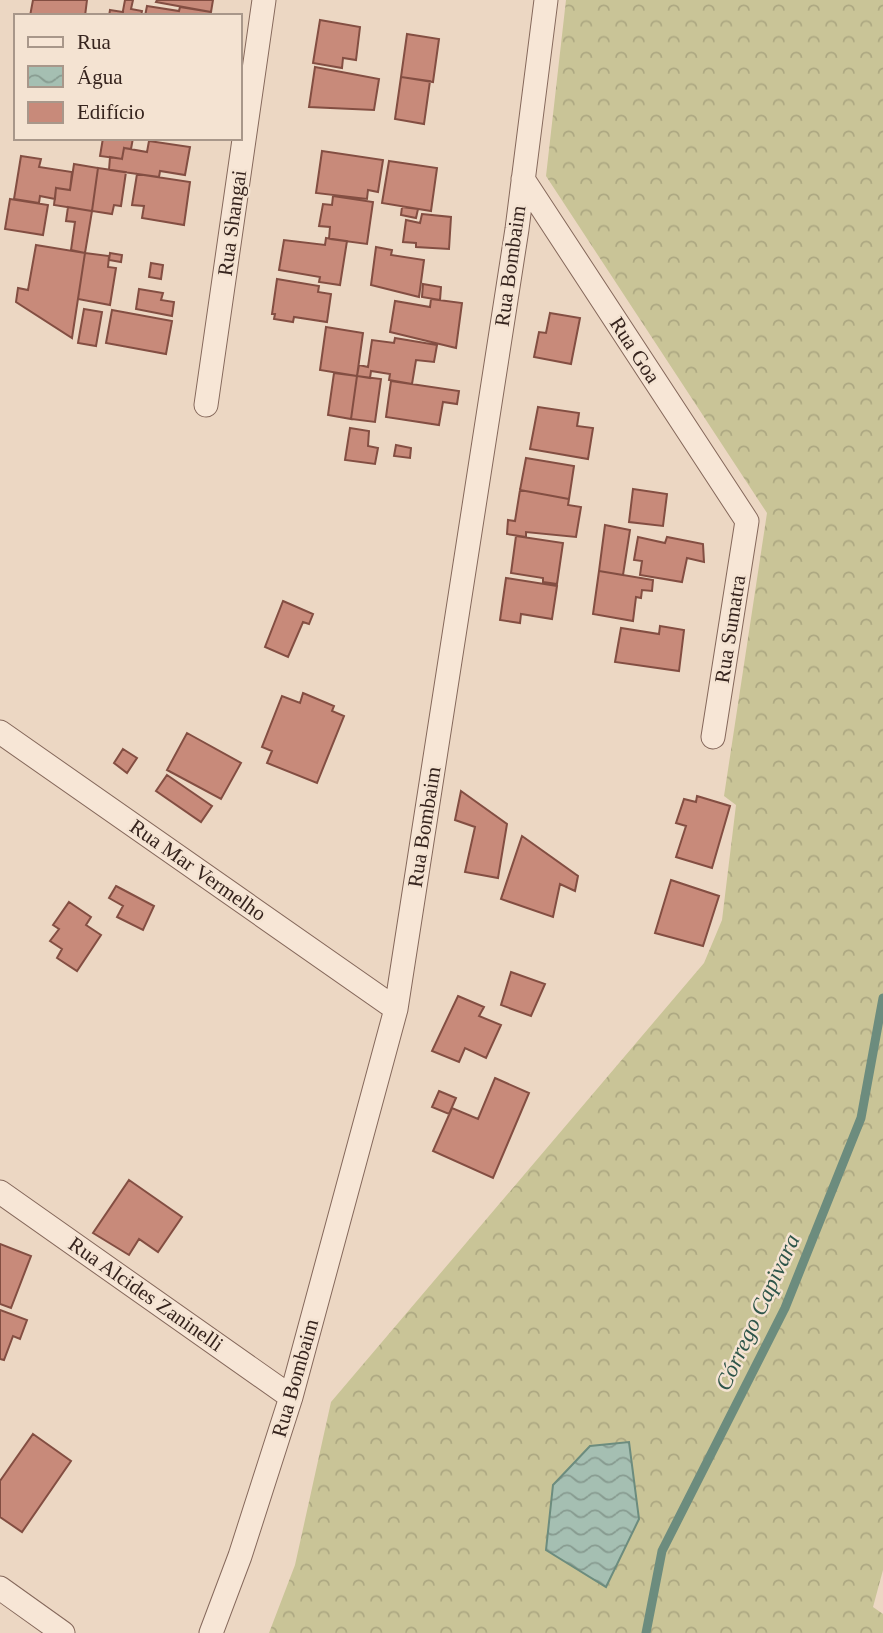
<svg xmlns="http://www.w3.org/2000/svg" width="883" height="1633" font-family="Georgia,serif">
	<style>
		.forest { fill: url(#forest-crowns) }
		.water { fill: url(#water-waves); stroke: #6c8c7e; stroke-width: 2 }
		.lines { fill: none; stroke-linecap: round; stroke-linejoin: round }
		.stream { stroke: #6c8c7e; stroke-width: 9 }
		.building { fill: #c88a7a; stroke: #834e42; stroke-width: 2 }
		.minor-casing { stroke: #85685b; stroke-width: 25 }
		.minor { stroke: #f7e6d6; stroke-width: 23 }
		.labels { text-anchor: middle; stroke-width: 5; stroke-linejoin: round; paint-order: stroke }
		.street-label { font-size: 21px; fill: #36241e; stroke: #f4e3d2 }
		.water-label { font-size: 23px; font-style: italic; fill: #2e554a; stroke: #f4e3d2 }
	</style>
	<defs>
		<pattern id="forest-crowns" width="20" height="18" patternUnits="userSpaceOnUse" patternTransform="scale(1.75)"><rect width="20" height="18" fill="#c9c497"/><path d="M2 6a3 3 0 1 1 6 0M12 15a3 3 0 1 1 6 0" fill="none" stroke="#ada882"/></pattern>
		<pattern id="water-waves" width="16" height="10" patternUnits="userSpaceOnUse" patternTransform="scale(1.75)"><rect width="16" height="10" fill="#a5bfb2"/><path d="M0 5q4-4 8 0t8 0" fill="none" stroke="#879b90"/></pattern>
	</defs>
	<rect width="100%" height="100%" fill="#ecd7c3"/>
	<path class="forest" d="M566,0H883V1570L873,1607L883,1614V1633H269L295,1565L331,1402L704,963L722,920L736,805L724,796L767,513L546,176Z"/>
	<path class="water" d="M629,1442L639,1519L606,1587L546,1550L553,1485L590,1446Z"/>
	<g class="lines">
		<path class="stream" d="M646,1633L662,1551L785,1308L861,1118L883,998"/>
	</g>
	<path class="building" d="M33,0H87L85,16H30Z
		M125,0H133L131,9L142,11L141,16H122Z
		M157,0H213L211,12L156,2Z
		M147,6L179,11L180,7L211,12L210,16H145Z
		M110,10L123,12L122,16H109Z
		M320,20L360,27L356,60L343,58L342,68L313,63Z
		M407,34L439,39L433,82L401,77Z
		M315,67L379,79L374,110L309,107Z
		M401,77L430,81L424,124L395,119Z
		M103,138H133L131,149L124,148L122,159L100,156Z
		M149,141L190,147L185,175L160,171L159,177L109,170L110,157L122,159L124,148L147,152Z
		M322,151L383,160L378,192L368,190L367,199L316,193Z
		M21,156L41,159L39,167L72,172L70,190L56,188L55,199L40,196L39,203L14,199Z
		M389,161L437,168L431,211L382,203Z
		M74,164L98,168L92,211L54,205L56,188L70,190Z
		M98,168L126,172L121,206L114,205L112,214L92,211Z
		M137,174L190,182L184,225L142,218L144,206L132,205Z
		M333,196L373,202L367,244L329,239L330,227L319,226L323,204L332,205Z
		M10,199L48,205L43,235L5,229Z
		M68,207L92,211L85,253L71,250L75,222L66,221Z
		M402,207L418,209L416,218L401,215Z
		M422,214L451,217L449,249L416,247V243L403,242L406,220L420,223Z
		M326,238L347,241L340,285L319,282L320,277L279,270L284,240L325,245Z
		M36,245L85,253L72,338L16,302L18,288L28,290Z
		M376,247L392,250L391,255L424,260L419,297L371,285Z
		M85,253L109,256L108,267L116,268L110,305L78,299Z
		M110,253L122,255L121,262L109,260Z
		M151,263L163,265L161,279L149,277Z
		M277,279L319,286L318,292L331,294L327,322L294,317L293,322L274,319L275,314H272Z
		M423,284L441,287L440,300L422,297Z
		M139,289L163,293L161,300L174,302L172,316L136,309Z
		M431,299L462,303L456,348L390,332L395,301L430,307Z
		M84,309L102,312L96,346L78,343Z
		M112,310L172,321L166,354L106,343Z
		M550,313L580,318L571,364L534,357L539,332L546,333Z
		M326,327L363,333L357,376L320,370Z
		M395,338L437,345L434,362L416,360L412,384L389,380L390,374L371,371L370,378L357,376L359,365L368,367L372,340L394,343Z
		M334,373L357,376L351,419L328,415Z
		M357,376L381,379L375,422L351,419Z
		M391,381L459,391L457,404L443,402L439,425L386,417Z
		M538,407L579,413L577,426L593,428L588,459L530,449Z
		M350,428L369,431L368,446L378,448L375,464L345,460Z
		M396,445L411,448L410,458L394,456Z
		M526,458L574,466L569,499L520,490Z
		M633,489L667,494L663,526L629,522Z
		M520,490L569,499L568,505L581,507L576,537L526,532V537L507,534L508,520L515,521Z
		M605,525L630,530L623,575L599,571Z
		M516,536L563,543L557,584L543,582V578L511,573Z
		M638,537L665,543L667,537L703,544L704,562L687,558L682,582L640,575L642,561L634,560Z
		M599,571L653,580L652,591L642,590L641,598L636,597L633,621L593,614Z
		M506,578L557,586L552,619L521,614L520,623L500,620Z
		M283,601L313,614L309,624L303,622L288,657L265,647Z
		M660,626L684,630L679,671L615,662L621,628L659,634Z
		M303,693L334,706L332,711L344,716L317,783L267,763L272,751L262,747L282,696L300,703Z
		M187,733L241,763L221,799L167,770Z
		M123,749L137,758L127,773L114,763Z
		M167,775L212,806L201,822L156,791Z
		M461,791L507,824L498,878L465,872L475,827L455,820Z
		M697,796L730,806L712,868L676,857L686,826L676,823L684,799L696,802Z
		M522,836L578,876L575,891L560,884L553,917L501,899Z
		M671,880L719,896L703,946L655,933Z
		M116,886L154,906L143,930L117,917L123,906L109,898Z
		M69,902L91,917L86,925L101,935L77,971L57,958L62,949L50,941L59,929L53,925Z
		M511,972L545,984L531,1016L501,1005Z
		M458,996L484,1007L479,1016L501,1025L486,1058L465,1048L459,1062L432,1051Z
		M495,1078L529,1093L493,1178L433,1151L452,1108L478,1119Z
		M439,1091L456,1098L449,1114L432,1107Z
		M129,1180L182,1217L158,1252L139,1239L129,1255L93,1233Z
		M0,1244L31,1256L11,1308L0,1304Z
		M0,1310L27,1320L20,1339L13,1336L4,1360L0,1359Z
		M33,1434L71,1461L22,1532L0,1517V1481Z"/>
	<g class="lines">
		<g class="minor-casing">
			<path id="minor" d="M523,179L747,521L713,737
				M206,405L264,0
				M0,732L396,1009
				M0,1192L291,1397
				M0,1588L63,1633
				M211,1633L240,1556L291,1397L396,1009L517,229L546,0"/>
		</g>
		<use href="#minor" class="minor"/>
	</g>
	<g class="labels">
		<g class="street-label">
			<text transform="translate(232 223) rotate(-82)" y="7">Rua Shangai</text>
			<text transform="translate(510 266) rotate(-82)" y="7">Rua Bombaim</text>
			<text transform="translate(635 350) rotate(57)" y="7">Rua Goa</text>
			<text transform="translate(730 629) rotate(-81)" y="7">Rua Sumatra</text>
			<text transform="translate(424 827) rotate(-81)" y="7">Rua Bombaim</text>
			<text transform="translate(198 870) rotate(35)" y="7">Rua Mar Vermelho</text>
			<text transform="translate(146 1294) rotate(35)" y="7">Rua Alcides Zaninelli</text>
			<text transform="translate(295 1378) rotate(-74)" y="7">Rua Bombaim</text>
		</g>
		<g class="water-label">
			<text transform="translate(757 1312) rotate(-65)" y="8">Córrego Capivara</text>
		</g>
	</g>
	<rect x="14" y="14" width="228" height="126" fill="#f4e3d2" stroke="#a8978a" stroke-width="2"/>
	<rect x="28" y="37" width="35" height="10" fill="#f7e6d6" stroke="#a8978a" stroke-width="2"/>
	<text x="77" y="49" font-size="21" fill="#36241e">Rua</text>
	<rect x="28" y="66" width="35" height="21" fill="url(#water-waves)" stroke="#a8978a" stroke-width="2"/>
	<text x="77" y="84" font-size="21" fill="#36241e">Água</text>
	<rect x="28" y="102" width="35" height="21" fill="#c88a7a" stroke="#a8978a" stroke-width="2"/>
	<text x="77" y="119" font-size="21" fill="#36241e">Edifício</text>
</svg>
